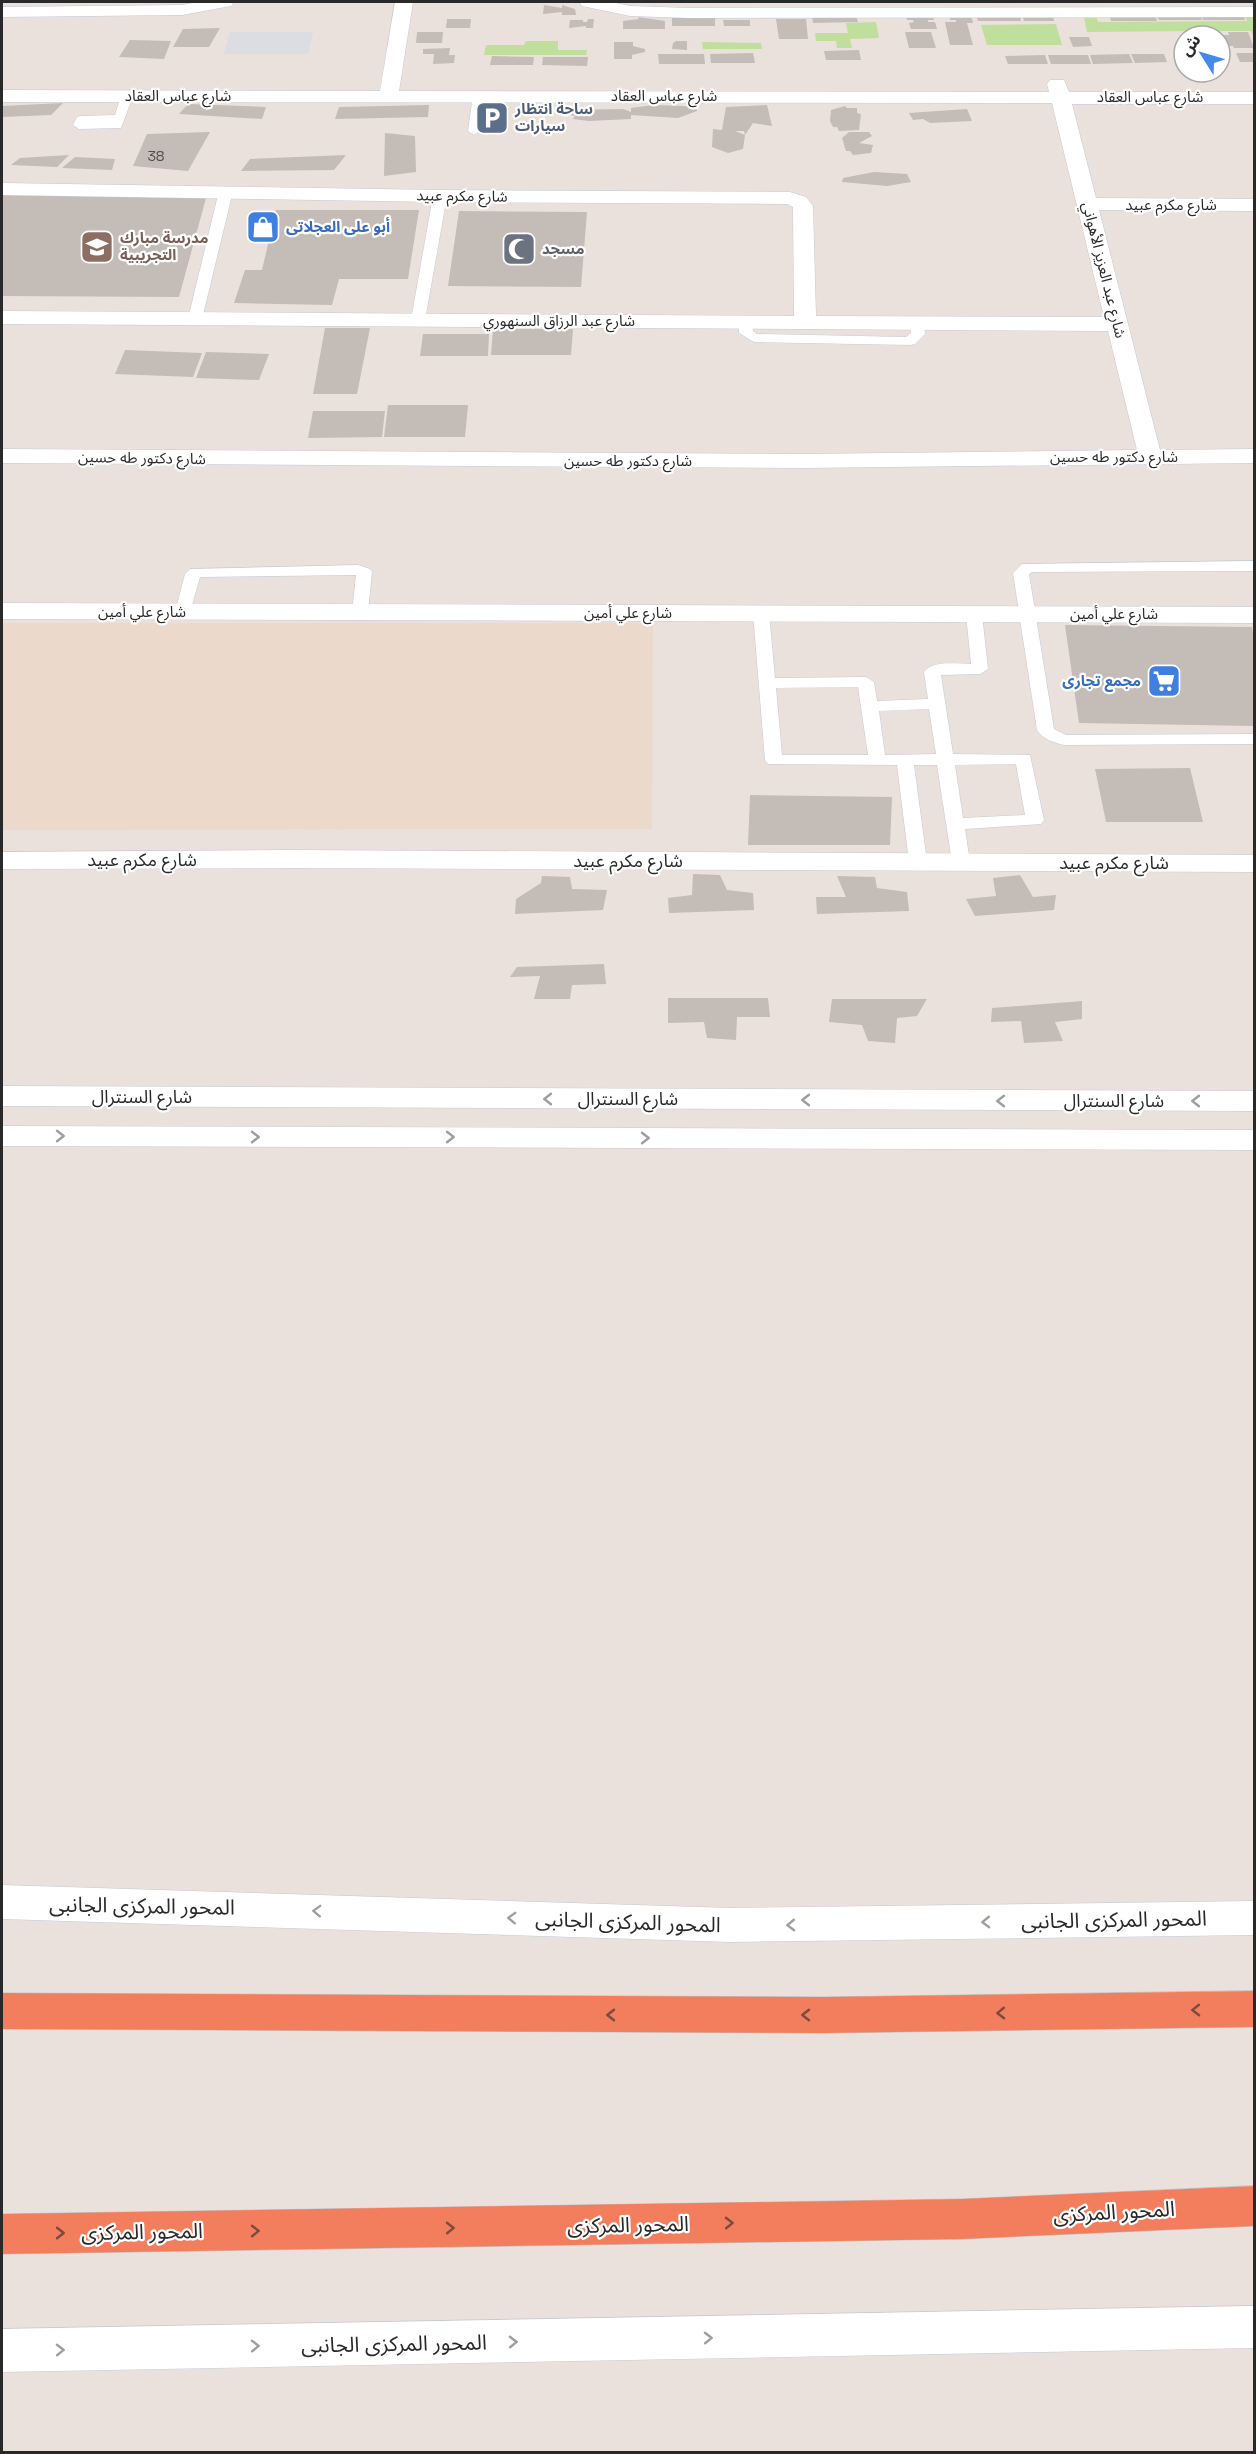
<svg xmlns="http://www.w3.org/2000/svg" width="1256" height="2454" font-family="'Space Grotesk','Noto Sans Arabic',sans-serif">
	<style>
		.industrial { fill: #dcdce3 }
		.education { fill: #ebdacc }
		.green { fill: #c0de9c }
		.building { fill: #c3bcb7 }
		.lines { fill: none; stroke-linecap: round; stroke-linejoin: round }
		.lane-casing { stroke: #c4cad2; stroke-width: 1 }
		.street-casing { stroke: #c4cad2; stroke-width: 1 }
		.secondary-casing { stroke: #c4cad2; stroke-width: 1 }
		.highway-casing { stroke: #c3c3c3; stroke-width: 1 }
		.lane { fill: #fff; fill-rule: evenodd }
		.street { fill: #fff; fill-rule: evenodd }
		.secondary { fill: #fff; fill-rule: evenodd }
		.highway { fill: #f37e5e; fill-rule: evenodd }
		.oneway { stroke: #9f9f9f }
		.oneway2 { stroke: #7a4b3e }
		.labels { text-anchor: middle; stroke-width: 4.5; stroke-linejoin: round; paint-order: stroke }
		.far-number-label { font-size: 14px; fill: #504e4c }
		.far-street-label { font-size: 15px; fill: #292929; stroke: #fff }
		.far-service-label { font-size: 15px; font-weight: bold; fill: #4e5e75; stroke: #fff; text-anchor: start }
		.far-shop-label { font-size: 15px; font-weight: bold; fill: #366cbe; stroke: #fff; text-anchor: start }
		.far-education-label { font-size: 15px; font-weight: bold; fill: #785e54; stroke: #fff; text-anchor: start }
		.far-worship-label { font-size: 15px; font-weight: bold; fill: #5b616d; stroke: #fff; text-anchor: start }
		.street-label { font-size: 18px; fill: #292929; stroke: #fff }
		.near-street-label { font-size: 21px; fill: #292929; stroke: #fff }
	</style>
	<rect width="100%" height="100%" fill="#eae1dc"/>
	<path class="industrial" d="M230,32H313L308,54H224Z"/>
	<path class="education" d="M2,623H653L652,829L2,830Z"/>
	<path class="green" d="M1244,14H1254V38L1251,31H1218L1219,36H1191L1189,31L1087,32L1084,17L1096,16L1098,22L1247,21Z
		M876,22L879,38L850,39L852,48H837L836,41H816L815,33H848L846,23Z
		M1056,24L1062,45H987L981,25Z
		M526,41H558V50H587L586,55H484L486,45H524Z
		M702,42L761,43L762,49H703Z"/>
	<path class="building" d="M544,5L562,8V5L575,9L576,15H562V12L543,14Z
		M1199,13L1202,20H1159L1156,14Z
		M1200,13H1242L1245,20H1203Z
		M905,14H932L934,20H928V22H935L937,29H911L909,23L914,22L913,20H907Z
		M1109,14H1155L1157,21H1111Z
		M950,15H971L973,23H967L973,45H950L945,22H956V20H950Z
		M976,15H1020L1021,21H978Z
		M1022,15H1053L1054,21H1024Z
		M672,16H715V26H672Z
		M812,16H856L858,22L813,23Z
		M638,17L665,21V29H623V21L639,19Z
		M447,19H471L470,28H446Z
		M588,19H594L593,28H586V26L569,28L570,20H583V22H587Z
		M776,19H806L808,39H779Z
		M723,20H750V26H724Z
		M220,28L209,47H173L183,29Z
		M417,32H443L442,43H416Z
		M905,32H931L936,48H909Z
		M1228,32H1248L1254,48H1234L1233,46H1228L1223,35H1229Z
		M1069,37H1089L1092,46L1073,47Z
		M130,40L171,41L164,59L119,57Z
		M676,41H687V50L672,49L673,43Z
		M614,42H633V46L645,49V52L632,55V59H614Z
		M450,48L449,55H455L454,63L433,64L434,54H423V49Z
		M859,50L861,60H826L824,51Z
		M753,53L755,63H711L710,54Z
		M1236,53H1254V62H1240Z
		M658,54H704L705,64H659Z
		M1129,54L1133,63L1093,64L1090,55Z
		M1131,54H1164L1167,62L1135,63Z
		M1045,55L1048,64H1008L1005,56Z
		M1048,55H1088L1091,64H1051Z
		M492,56L534,57L533,65H490Z
		M543,57H588L587,66L542,65Z
		M63,103L51,115L2,117V106Z
		M188,104L266,107L262,119L179,114Z
		M429,105L428,117L335,119L339,107Z
		M653,105L685,106L696,107L697,111L678,118L631,115V119L589,121L573,119L575,116L570,115L569,110L623,109L631,112V108Z
		M767,105L772,126L753,123L745,135L744,131H735L745,135L743,149L728,153L712,147L713,129L722,130L726,107Z
		M845,106L847,108H857V113L861,114L859,130L839,131L837,127H833L830,121L831,110Z
		M967,109L972,121L930,123L923,119L913,120L909,113Z
		M210,132L188,171L133,166L147,134Z
		M849,132H869L872,136L859,143L873,145L871,153L853,155L850,151H846L842,138Z
		M385,133L415,136L416,172L384,176Z
		M69,155L57,167L11,165L20,158Z
		M346,155L334,170L241,171L250,159Z
		M75,157L115,159L112,170L62,168Z
		M874,172L907,174L911,182L887,186L842,182L843,178Z
		M2,195L206,198L179,297L2,296Z
		M276,210H419L408,279H339L332,305L234,303L245,270H262Z
		M459,211L587,212L581,287L448,286Z
		M325,328H370L357,394H313Z
		M493,329H573L571,355H491Z
		M423,334H489L488,356H420Z
		M125,350L202,353L193,377L115,374Z
		M206,352L269,354L259,380L196,378Z
		M388,405H468L465,437H384Z
		M313,411H385L382,437L308,438Z
		M1065,625L1252,627L1254,640V726L1079,723Z
		M1190,768L1203,822H1106L1095,769Z
		M750,795L892,797L890,845H748Z
		M693,874L720,875L727,890L753,893L754,910L669,913L668,898L692,895Z
		M1020,875L1033,897L1056,895L1054,910L975,916L966,899L996,896L993,878Z
		M542,876L570,877L572,889L607,890L603,910L515,914L516,899L541,883Z
		M837,876L875,877L877,888L907,892L909,911L817,914L816,897H846Z
		M604,964L606,984L572,985L570,999H534L540,976L510,977L517,967Z
		M668,998H768L770,1017H737L736,1040L707,1038L704,1022L668,1023Z
		M832,999H927L917,1016L897,1018L895,1043L868,1041L862,1025L829,1022Z
		M1082,1001V1019L1055,1022L1063,1041L1024,1043L1021,1021L991,1022L992,1008Z"/>
	<g class="lines">
		<g class="lane-casing">
			<path id="lane" d="M479,91L485,95L480,131L474,135L468,131L473,95Z
				M127,92L133,96L121,128L79,129L73,125L77,117L81,116L115,115L121,96Z
				M226,187L233,191L202,319L195,323L188,319L219,191Z
				M440,192L447,196L425,320L418,324L411,320L433,196Z
				M746,318L751,319L753,331L757,334L906,337L911,333L910,322L917,318L924,322L925,334L915,344L910,345L754,342L739,333V322Z
				M1254,561V571L1032,572L1029,574L1054,729L1066,735L1254,734V744L1064,745C1053,742 1044,740 1037,730L1013,573L1022,564Z
				M358,565L370,569L372,572L368,612L366,615H354L352,612L356,575L200,577L189,615H177L175,612L185,574L190,569Z
				M761,608L769,613L775,678L866,677L874,682L877,701L928,699L924,672C933,660 957,664 971,664L966,614L974,609L980,611L982,614L988,669L980,674L941,675L953,754L1030,755L1044,820L1041,824L965,829L970,862L967,866H955L952,862L937,765H914L927,862L924,866H912L909,862L897,765L768,764L765,760L753,613ZM858,687L868,755H782L776,688ZM929,709L936,754L885,755L879,711ZM1016,764L1025,815L963,818L955,765Z"/>
		</g>
		<g class="street-casing">
			<path id="street" d="M198,2H234L231,6L182,15L2,17V7L182,5Z
				M395,2H413L399,91L1049,92L1047,84L1050,80H1064L1069,92H1254V104H1072L1096,198L1254,199V211L1099,210L1160,450L1254,449V463L803,468L2,463V449L803,454L1137,450L1108,331L2,324V311L794,316L793,207L788,204L440,202L2,195V183L440,190L790,192L806,197L813,206L816,316L1104,317L1052,103L2,102V90L380,91Z
				M579,2H611L630,6L689,8L1254,7V17L689,18L630,16L582,6Z
				M2,603L1254,607V623L2,619Z
				M293,850L1254,855V872L293,868L2,869V852Z"/>
		</g>
		<g class="secondary-casing">
			<path id="secondary" d="M2,1086L1254,1091V1111L2,1106Z
				M2,1126L1254,1130V1150L2,1146Z
				M2,1885L731,1908L1254,1901V1935L731,1942L2,1919Z
				M1254,2306V2348L2,2372V2329Z"/>
		</g>
		<g class="highway-casing">
			<path id="highway" d="M1254,1991V2027L825,2033L2,2029V1993L825,1997Z
				M1254,2186V2226L962,2239L2,2254V2214L962,2199Z"/>
		</g>
		<use href="#lane" class="lane"/>
		<use href="#street" class="street"/>
		<use href="#secondary" class="secondary"/>
		<use href="#highway" class="highway"/>
	</g>
	<defs><path id="oneway-chevron" d="M-2-3.5L2.5 0L-2 3.5" fill="none" stroke-width="1.6" stroke-linecap="round" stroke-linejoin="round" transform="scale(1.5)"/></defs>
	<g class="oneway">
		<use href="#oneway-chevron" transform="translate(548 1099) rotate(-180)"/>
		<use href="#oneway-chevron" transform="translate(806 1100) rotate(-180)"/>
		<use href="#oneway-chevron" transform="translate(1001 1101) rotate(-180)"/>
		<use href="#oneway-chevron" transform="translate(1196 1101) rotate(-180)"/>
		<use href="#oneway-chevron" transform="translate(60 1136)"/>
		<use href="#oneway-chevron" transform="translate(255 1137)"/>
		<use href="#oneway-chevron" transform="translate(450 1137)"/>
		<use href="#oneway-chevron" transform="translate(645 1138)"/>
		<use href="#oneway-chevron" transform="translate(317 1911) rotate(-178)"/>
		<use href="#oneway-chevron" transform="translate(512 1918) rotate(-178)"/>
		<use href="#oneway-chevron" transform="translate(986 1922) rotate(179)"/>
		<use href="#oneway-chevron" transform="translate(791 1925) rotate(179)"/>
		<use href="#oneway-chevron" transform="translate(708 2338) rotate(-1)"/>
		<use href="#oneway-chevron" transform="translate(513 2342) rotate(-1)"/>
		<use href="#oneway-chevron" transform="translate(255 2346) rotate(-1)"/>
		<use href="#oneway-chevron" transform="translate(60 2350) rotate(-1)"/>
	</g>
	<g class="oneway2">
		<use href="#oneway-chevron" transform="translate(1196 2010) rotate(179)"/>
		<use href="#oneway-chevron" transform="translate(1001 2013) rotate(179)"/>
		<use href="#oneway-chevron" transform="translate(611 2015) rotate(-180)"/>
		<use href="#oneway-chevron" transform="translate(806 2015) rotate(-180)"/>
		<use href="#oneway-chevron" transform="translate(729 2223) rotate(-1)"/>
		<use href="#oneway-chevron" transform="translate(450 2228) rotate(-1)"/>
		<use href="#oneway-chevron" transform="translate(255 2231) rotate(-1)"/>
		<use href="#oneway-chevron" transform="translate(60 2233)"/>
	</g>
	<defs>
		<g id="parking-square" transform="scale(1.725)"><rect x="-9" y="-9" width="18" height="18" rx="4" fill="#5c6f8a" stroke="#fff"/><path d="M-3.5-5.5H1a3.5 3.5 0 0 1 0 7H-1V5.5H-3.5ZM-1-3.4V-.6H.8a1.4 1.4 0 0 0 0-2.8Z" fill="#fff"/></g>
		<g id="shop-square" transform="scale(1.725)"><rect x="-9" y="-9" width="18" height="18" rx="4" fill="#3f7fe0" stroke="#fff"/><path d="M-5-2.5h2.3a2.7 3.5 0 0 1 5.4 0H5L5.5 6h-11ZM-1.5-2.5h3a1.5 2.3 0 0 0-3 0Z" fill="#fff"/></g>
		<g id="school-square" transform="scale(1.725)"><rect x="-9" y="-9" width="18" height="18" rx="4" fill="#8d6e63" stroke="#fff"/><path d="M0-5L7-2L0 1L-7-2ZM-4 1L0 2.5L4 1V4Q0 6-4 4Z" fill="#fff"/></g>
		<g id="mosque-square" transform="scale(1.725)"><rect x="-9" y="-9" width="18" height="18" rx="4" fill="#6b7280" stroke="#fff"/><path d="M3.5-4.9A6 6 0 1 0 3.5 4.9A5 5 0 1 1 3.5-4.9Z" fill="#fff"/></g>
		<g id="supermarket-square" transform="scale(1.725)"><rect x="-9" y="-9" width="18" height="18" rx="4" fill="#3f7fe0" stroke="#fff"/><path d="M-6-5.5h2.5l.6 2H6L4.5 2H-2.5L-4.4-4H-6ZM-1.5 3.2a1.3 1.3 0 1 0 .1 0ZM3 3.2a1.3 1.3 0 1 0 .1 0Z" fill="#fff"/></g>
	</defs>
	<g fill-rule="evenodd">
		<use href="#parking-square" x="492" y="118"/>
		<use href="#shop-square" x="263" y="227"/>
		<use href="#school-square" x="97" y="247"/>
		<use href="#mosque-square" x="519" y="249"/>
		<use href="#supermarket-square" x="1164" y="681"/>
	</g>
	<g class="labels">
		<g class="far-number-label">
			<text x="156" y="161">38</text>
		</g>
		<g class="far-street-label">
			<text x="178" y="101">شارع عباس العقاد</text>
			<text x="664" y="101">شارع عباس العقاد</text>
			<text x="1150" y="102">شارع عباس العقاد</text>
			<text transform="translate(462 196) rotate(1)" y="5">شارع مكرم عبيد</text>
			<text x="1171" y="210">شارع مكرم عبيد</text>
			<text transform="translate(1104 270) rotate(76)" y="5">شارع عبد العزيز الأهواني</text>
			<text x="559" y="326">شارع عبد الرزاق السنهوري</text>
			<text x="1114" y="462">شارع دكتور طه حسين</text>
			<text transform="translate(142 458) rotate(1)" y="5">شارع دكتور طه حسين</text>
			<text x="628" y="466">شارع دكتور طه حسين</text>
			<text x="142" y="617">شارع علي أمين</text>
			<text x="628" y="618">شارع علي أمين</text>
			<text x="1114" y="619">شارع علي أمين</text>
		</g>
		<g class="far-service-label">
			<text x="515" y="114">ساحة انتظار<tspan x="515" dy="17">سيارات</tspan></text>
		</g>
		<g class="far-shop-label">
			<text x="286" y="232">أبو على العجلاتى</text>
			<text x="1141" y="686" text-anchor="end">مجمع تجارى</text>
		</g>
		<g class="far-education-label">
			<text x="120" y="243">مدرسة مبارك<tspan x="120" dy="17">التجريبية</tspan></text>
		</g>
		<g class="far-worship-label">
			<text x="542" y="254">مسجد</text>
		</g>
		<g class="street-label">
			<text x="142" y="866">شارع مكرم عبيد</text>
			<text x="628" y="867">شارع مكرم عبيد</text>
			<text x="1114" y="869">شارع مكرم عبيد</text>
			<text x="142" y="1103">شارع السنترال</text>
			<text x="628" y="1105">شارع السنترال</text>
			<text x="1114" y="1107">شارع السنترال</text>
		</g>
		<g class="near-street-label">
			<text transform="translate(142 1906) rotate(1)" y="7">المحور المركزى الجانبى</text>
			<text transform="translate(1114 1920) rotate(-1)" y="7">المحور المركزى الجانبى</text>
			<text transform="translate(628 1922) rotate(2)" y="7">المحور المركزى الجانبى</text>
			<text transform="translate(1114 2212) rotate(-3)" y="7">المحور المركزى</text>
			<text transform="translate(628 2225) rotate(-1)" y="7">المحور المركزى</text>
			<text transform="translate(142 2232) rotate(-1)" y="7">المحور المركزى</text>
			<text transform="translate(394 2344) rotate(-1)" y="7">المحور المركزى الجانبى</text>
		</g>
	</g>
	<rect width="1256" height="2454" fill="none" stroke="#292929" stroke-width="6"/>
	<g transform="translate(1202 54) rotate(307)"><circle r="28" fill="#ffffff" stroke="#a9a9a9" stroke-width="1.5"/>
	<path d="M0-4.5L10 22L0 15L-10 22Z" fill="#4689ed"/>
	<text y="-9" font-size="16" font-weight="bold" text-anchor="middle" fill="#292929">ش</text>
	</g>
</svg>
